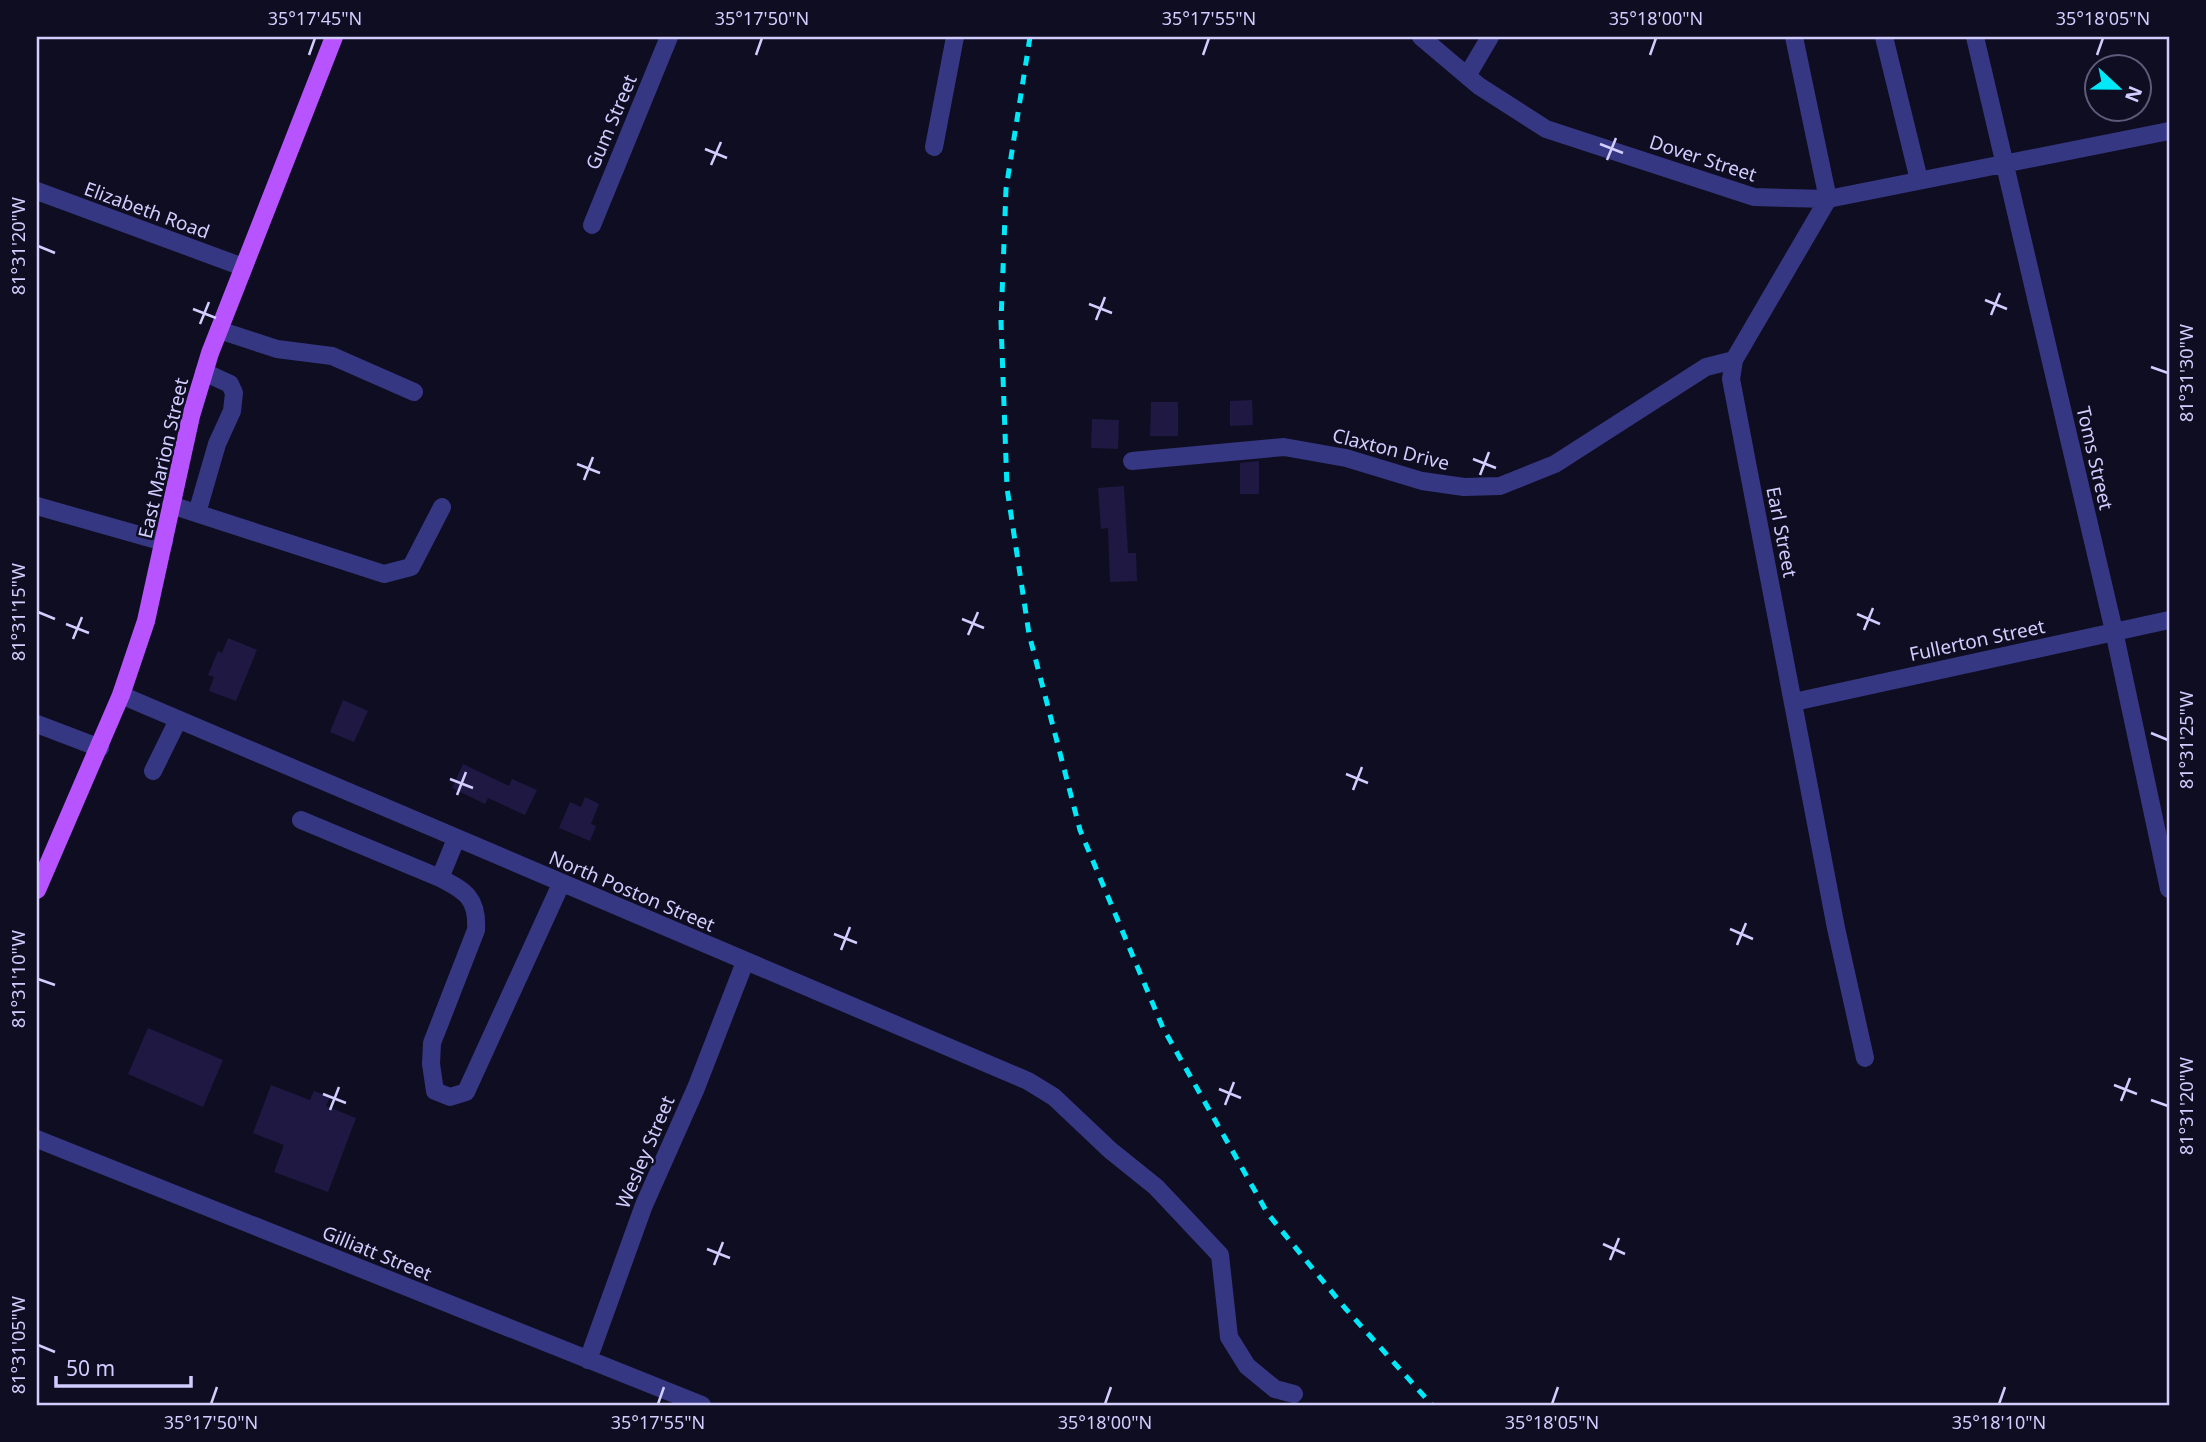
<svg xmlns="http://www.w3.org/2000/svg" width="2206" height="1442" font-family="'Noto Sans',sans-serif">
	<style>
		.building { fill: #1f1843 }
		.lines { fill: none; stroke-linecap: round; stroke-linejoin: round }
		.minor { stroke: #363782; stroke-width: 18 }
		.major { stroke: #b854ff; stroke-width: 18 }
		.rail { stroke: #00e9f8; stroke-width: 5; stroke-dasharray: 10 9; stroke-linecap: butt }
		.ticks { fill: none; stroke: #d1cdff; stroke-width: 2.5 }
		.labels { text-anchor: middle; stroke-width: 5; stroke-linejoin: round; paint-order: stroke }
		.street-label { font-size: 19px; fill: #d1cdff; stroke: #0f0d21 }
		.neatline { fill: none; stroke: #d1cdff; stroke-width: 2.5 }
		.ticks-label { font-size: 18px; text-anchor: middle; fill: #d1cdff }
	</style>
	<rect width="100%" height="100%" fill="#0f0d21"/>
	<path class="building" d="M1252,400L1253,425L1230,426V401Z
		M1151,402H1178V436H1150Z
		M1092,419L1119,420L1118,449L1091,448Z
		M1259,461V494H1240V463Z
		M1124,486L1128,553H1136L1137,581L1110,582L1108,528L1101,529L1098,488Z
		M228,638L257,650L236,701L209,691L214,677L208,675L218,651L222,653Z
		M343,700L368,711L354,742L330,732Z
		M463,764L509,786L512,779L537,790L525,815L488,798L485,804L452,788Z
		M585,797L599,804L591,824L596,826L590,841L559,828L570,802L581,807Z
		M148,1028L223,1060L203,1107L128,1074Z
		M271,1085L310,1100L314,1091L330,1097L326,1106L356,1118L328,1192L274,1172L284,1145L253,1133Z"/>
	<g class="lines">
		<path class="minor" d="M1421,37L1479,86L1546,129L1754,197L1828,199L2169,131
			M1794,37L1828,199L1734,360L1731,379L1836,928L1865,1058
			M1884,37L1919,180
			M1975,37L2114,631L2169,889
			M1467,76L1490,37
			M934,147L955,37
			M37,191L243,267
			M592,225L669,37
			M219,330L277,349L332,356L414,392
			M1132,461L1284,447L1346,458L1422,481L1464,487L1500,486L1555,464L1706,367L1734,360
			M171,505L384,574L411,567L442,507
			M37,506L164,542
			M197,513L217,444L232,411L234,393L230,384L204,372
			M121,695L1028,1081L1054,1097L1110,1150L1156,1187L1220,1255L1229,1337L1247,1366L1275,1389L1294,1394
			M1794,702L2169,620
			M37,724L100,748
			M153,771L178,720
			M301,820L440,878
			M456,839L440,878C466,891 478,899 476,930L432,1043L431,1064L435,1091L450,1097L466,1092L561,884
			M37,1139L702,1405
			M588,1360L644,1205L696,1088L745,962"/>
		<path class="major" d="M37,890L121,695L146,621L191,416L210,353L334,37"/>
		<path class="rail" d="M1030,37L1006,189L1001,322L1007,488L1029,634L1080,830L1163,1028L1268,1214L1345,1308L1432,1405"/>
	</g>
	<path class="ticks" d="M309,55L315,38M756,55L762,38M1203,55L1209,38M1650,55L1656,38M2097,55L2103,38M1600,144L1623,153M705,149L727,158M1607,160L1616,138M711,165L721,142M38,246L55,253M1985,300L2007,309M1089,304L1112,313M193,309L216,318M1991,315L2000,293M1096,320L1105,297M200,324L209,302M2151,367L2168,373M1473,459L1496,468M577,464L600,473M1480,475L1489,452M584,480L593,457M38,612L55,619M1857,614L1880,624M962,619L984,628M66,624L89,633M1864,630L1873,608M968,635L978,612M73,639L82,617M2151,733L2168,740M1346,774L1368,783M450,779L473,788M1353,790L1362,767M457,795L466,772M1730,929L1753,939M834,934L857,943M1737,945L1746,923M841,950L850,927M38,979L55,985M2114,1085L2137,1094M1219,1089L1241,1098M323,1094L346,1103M2151,1100L2168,1106M2121,1101L2130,1078M1225,1105L1234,1082M330,1110L339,1087M1603,1244L1625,1254M707,1249L730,1258M1610,1260L1619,1238M714,1265L723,1242M38,1345L55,1352M211,1404L217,1387M658,1404L664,1387M1105,1404L1111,1387M1552,1404L1558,1387M1999,1404L2005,1387"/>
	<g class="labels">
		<g class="street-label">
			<text transform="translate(611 122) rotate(-67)" y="7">Gum Street</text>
			<text transform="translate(1703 158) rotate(18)" y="7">Dover Street</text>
			<text transform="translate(147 210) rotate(20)" y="7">Elizabeth Road</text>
			<text transform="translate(1391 449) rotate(14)" y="7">Claxton Drive</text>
			<text transform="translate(163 458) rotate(-77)" y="7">East Marion Street</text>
			<text transform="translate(2095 458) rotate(77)" y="7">Toms Street</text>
			<text transform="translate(1782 532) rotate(79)" y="7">Earl Street</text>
			<text transform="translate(1977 640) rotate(-12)" y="7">Fullerton Street</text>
			<text transform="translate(632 891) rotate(23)" y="7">North Poston Street</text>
			<text transform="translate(645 1152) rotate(-67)" y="7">Wesley Street</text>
			<text transform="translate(377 1253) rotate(22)" y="7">Gilliatt Street</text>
		</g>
	</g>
	<rect width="2206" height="1442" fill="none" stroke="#0f0d21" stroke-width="77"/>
	<g transform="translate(2118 88) rotate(112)"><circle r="33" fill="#0f0d21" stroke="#5d5a7a" stroke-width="2"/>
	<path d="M0-5L12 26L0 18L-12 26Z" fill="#00e9f8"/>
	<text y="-10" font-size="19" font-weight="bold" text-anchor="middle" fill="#d1cdff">N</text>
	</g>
	<path d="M56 1376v10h135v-10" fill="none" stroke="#d1cdff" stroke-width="3.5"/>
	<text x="66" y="1376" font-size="21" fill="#d1cdff" stroke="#0f0d21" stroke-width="5" paint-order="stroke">50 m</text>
	<rect x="38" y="38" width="2130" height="1366" class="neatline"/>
	<g class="ticks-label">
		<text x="315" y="25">35°17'45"N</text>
		<text x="762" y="25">35°17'50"N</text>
		<text x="1209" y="25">35°17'55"N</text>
		<text x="1656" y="25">35°18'00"N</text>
		<text x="2103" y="25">35°18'05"N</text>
		<text transform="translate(19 246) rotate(-90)" y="6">81°31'20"W</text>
		<text transform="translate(2187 373) rotate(-90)" y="6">81°31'30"W</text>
		<text transform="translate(19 612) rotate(-90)" y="6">81°31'15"W</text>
		<text transform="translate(2187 740) rotate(-90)" y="6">81°31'25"W</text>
		<text transform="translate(19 979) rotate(-90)" y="6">81°31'10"W</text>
		<text transform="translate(2187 1106) rotate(-90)" y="6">81°31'20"W</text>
		<text transform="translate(19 1345) rotate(-90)" y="6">81°31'05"W</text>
		<text x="211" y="1429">35°17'50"N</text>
		<text x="658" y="1429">35°17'55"N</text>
		<text x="1105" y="1429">35°18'00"N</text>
		<text x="1552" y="1429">35°18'05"N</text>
		<text x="1999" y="1429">35°18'10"N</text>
	</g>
</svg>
